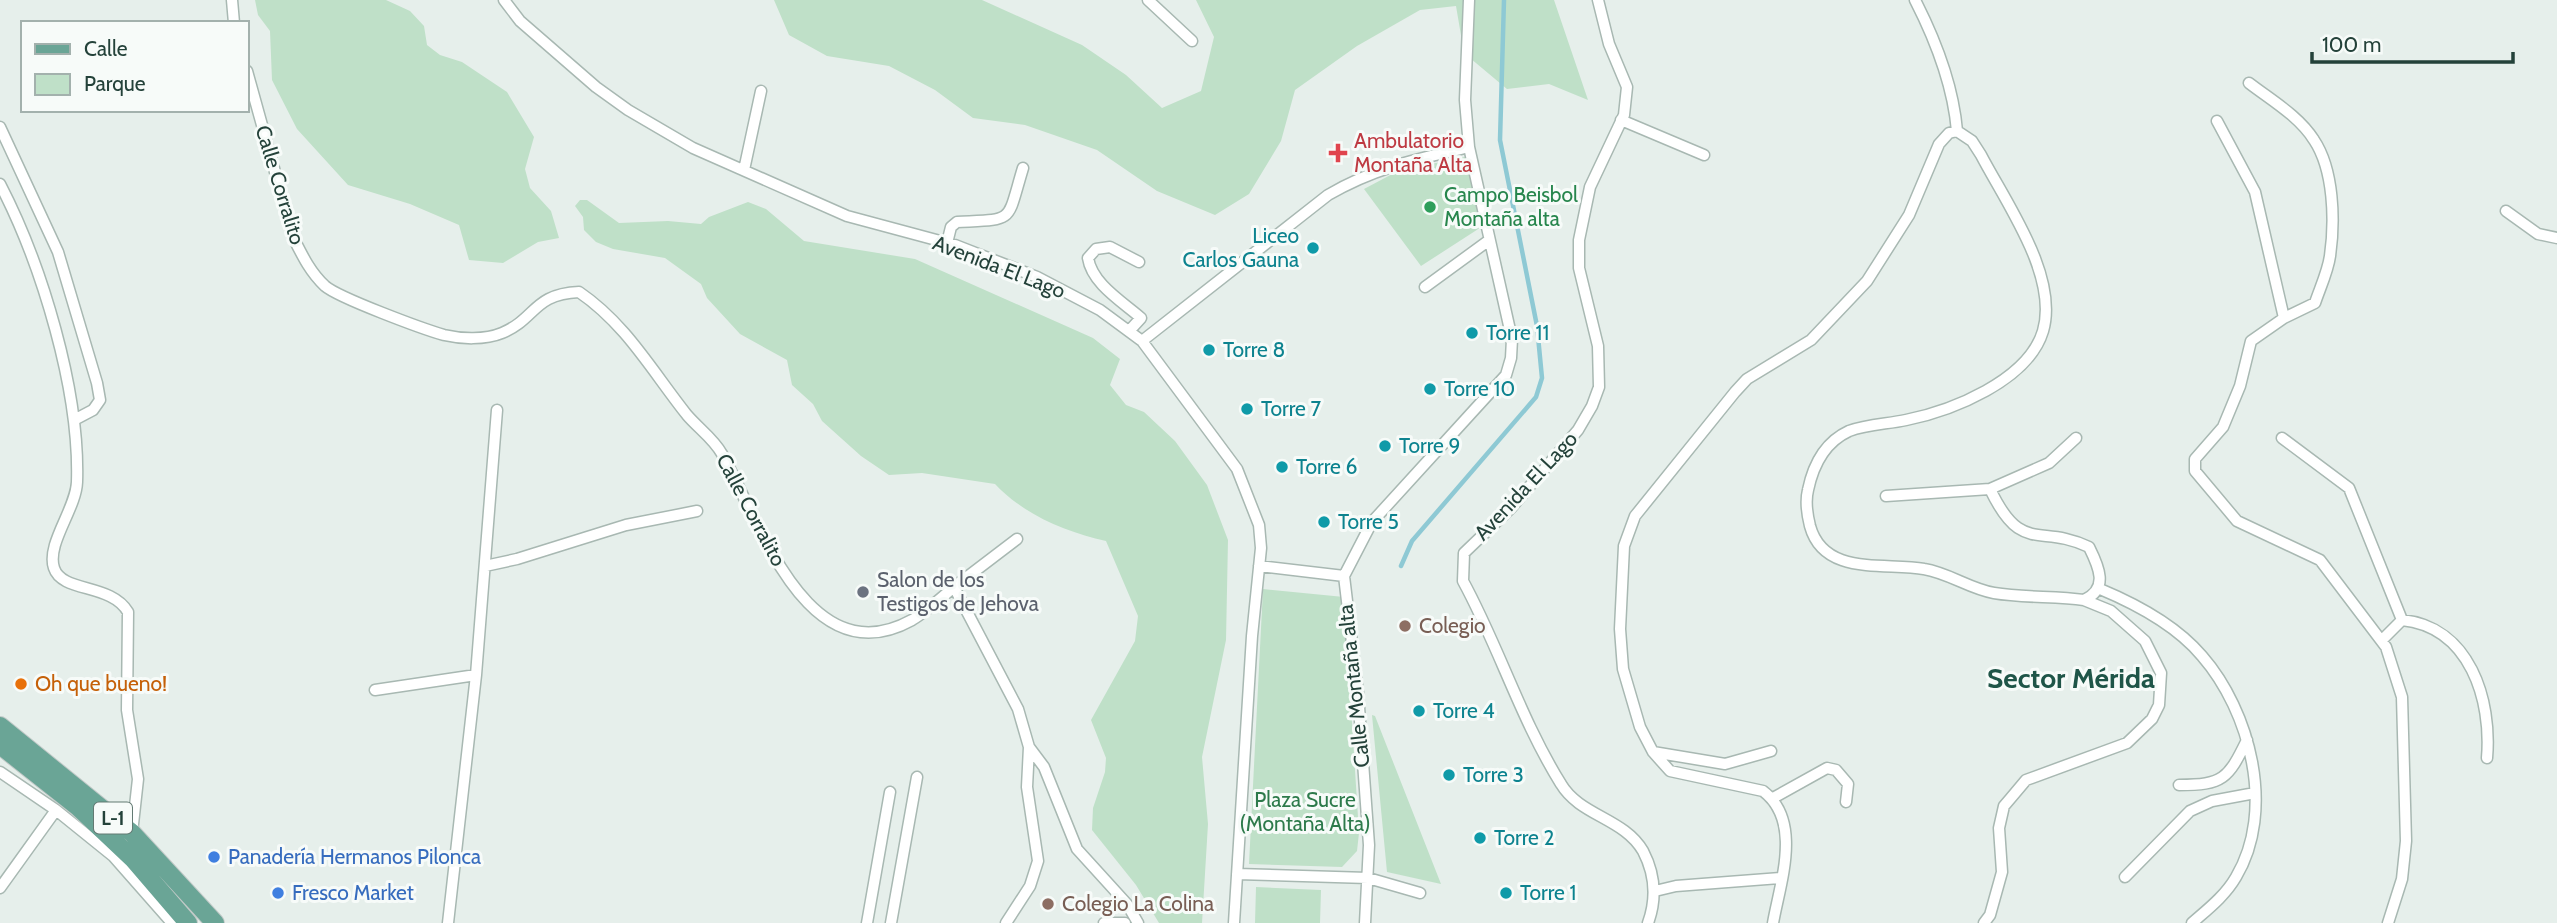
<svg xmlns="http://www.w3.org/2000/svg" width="2557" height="923" font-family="Cabin,sans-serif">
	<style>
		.green { fill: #bfe0c8 }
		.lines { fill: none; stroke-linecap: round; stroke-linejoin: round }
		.stream { stroke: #8ec9d4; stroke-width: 4.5 }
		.minor-casing { stroke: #a8b8b2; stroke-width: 13 }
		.primary-casing { stroke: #c2cac8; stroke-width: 20 }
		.minor { stroke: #fff; stroke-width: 10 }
		.primary { stroke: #6aa596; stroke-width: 18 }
		.health-dot { fill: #e0444e; stroke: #f7fbf9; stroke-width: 2.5 }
		.leisure-dot { fill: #2e9e5b; stroke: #f7fbf9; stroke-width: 2.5 }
		.culture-dot { fill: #0f9aa8; stroke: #f7fbf9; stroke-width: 2.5 }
		.worship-dot { fill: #6b7280; stroke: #f7fbf9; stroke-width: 2.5 }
		.education-dot { fill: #8d6e63; stroke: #f7fbf9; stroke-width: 2.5 }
		.food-dot { fill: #e8710a; stroke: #f7fbf9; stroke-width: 2.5 }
		.shop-dot { fill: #3f7fe0; stroke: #f7fbf9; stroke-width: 2.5 }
		.labels { text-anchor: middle; stroke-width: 6; stroke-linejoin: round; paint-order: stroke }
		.shield { fill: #f7fbf9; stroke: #637a73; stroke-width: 2 }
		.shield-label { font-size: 19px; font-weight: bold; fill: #24423a }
		.health-label { font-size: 21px; fill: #be3a42; stroke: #f7fbf9; text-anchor: start }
		.street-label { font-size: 21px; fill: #24423a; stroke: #f7fbf9 }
		.leisure-label { font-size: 21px; fill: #27864d; stroke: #f7fbf9; text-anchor: start }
		.culture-label { font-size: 21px; fill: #0d838f; stroke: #f7fbf9; text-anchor: start }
		.worship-label { font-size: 21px; fill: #5b616d; stroke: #f7fbf9; text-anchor: start }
		.education-label { font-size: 21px; fill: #785e54; stroke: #f7fbf9; text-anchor: start }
		.food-label { font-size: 21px; fill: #c56008; stroke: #f7fbf9; text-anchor: start }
		.park-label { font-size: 21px; fill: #2d7a4b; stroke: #f7fbf9 }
		.shop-label { font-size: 21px; fill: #366cbe; stroke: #f7fbf9; text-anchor: start }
		.district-label { font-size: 28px; font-weight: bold; fill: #1f5548; stroke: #f7fbf9 }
	</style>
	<rect width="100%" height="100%" fill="#e6efeb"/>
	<path class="green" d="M255,0H386L410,11L424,26L427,45L440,55L462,62L507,92L534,137L525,169L530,188L551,211L559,238L538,242L503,263L469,260L459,225L410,204L348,185L297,129L272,80L270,31L258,15Z
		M774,0H982L1082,45L1126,75L1162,108L1201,91L1214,37L1196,0H1554L1588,100L1549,84L1507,89L1464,53L1456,6L1420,10L1357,46L1295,90L1281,141L1249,194L1215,215L1157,191L1097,150L1025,125L973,118L935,90L889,66L827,56L789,35Z
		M1469,156L1486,224L1421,266L1364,189L1398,171Z
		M580,200H587L619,223L668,221L701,224L709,217L748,202L766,209L804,241L915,259L1093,338L1120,359L1110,385L1126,405L1144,412L1175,441L1207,485L1228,540L1226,640L1202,757L1208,824L1202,923H1159L1136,885L1092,830L1093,808L1105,772L1106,758L1091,720L1135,641L1138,616L1106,541C1066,532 1024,515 995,484L922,473L889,475L861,456L822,421L813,404L792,385L787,360L740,334L707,298L701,284L665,258L613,249L596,242L584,230L583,217L575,206Z
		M1263,589L1344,597L1359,833L1357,851L1342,867L1249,864Z
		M1372,715L1375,716L1441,884L1387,872Z
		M1256,887L1321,890L1320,923H1255Z"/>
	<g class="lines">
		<path class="stream" d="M1401,566L1412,541L1536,397L1542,378L1537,326L1500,140L1504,0"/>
		<g class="minor-casing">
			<path id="minor" d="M232,0L234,23
				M504,0L520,21L596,87L628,110L693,148L847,216L955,245L1037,277L1100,310L1142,341L1237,469L1259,525L1261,548L1252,636L1234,923
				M1148,0L1192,41
				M1469,0L1465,100L1469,147
				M1598,0L1609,44L1627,87L1624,115L1590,187L1579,240V268L1598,346L1599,387L1592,406L1578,430L1511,508L1464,553L1463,581C1499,647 1521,720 1561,784C1580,816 1624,818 1643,851C1655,874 1657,898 1648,923
				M1915,0C1936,41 1953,84 1957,131
				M247,71L293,237C302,255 310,272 325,286C339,298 423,329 444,335C461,339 485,340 502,333C536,319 533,294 579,292C626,324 652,371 687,415C698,428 714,439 722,454C759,519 807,678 912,620C927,611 941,598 954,587L1018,709L1029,747L1044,767L1077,849L1127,904L1138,923
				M2249,83C2271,100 2299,116 2314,140C2334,170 2335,221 2330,256C2328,271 2320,288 2315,303L2284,318
				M1621,120L1704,155
				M2217,121L2255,192L2284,318L2251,341L2240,386L2223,427L2195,459V471L2237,521L2320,560L2386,647L2402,697L2406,841L2402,879L2388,923
				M0,127L58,252L97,383L100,400L93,410L74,420
				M744,170L761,91
				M0,184C42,265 80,391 77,482C76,509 46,544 54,568C62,593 111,583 128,612L127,710L138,779L132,833
				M2506,211L2538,234L2557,238
				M947,243L951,227L957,222C1016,219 1006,224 1023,168
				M1425,287L1488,241
				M1130,330L1141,318C1123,302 1092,284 1088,258L1096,249L1110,247L1139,262
				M1142,341L1328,195C1374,168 1417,159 1469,147L1512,339L1511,358L1506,375L1372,522L1344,576
				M2282,438L2349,488L2402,620
				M1886,496L1990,489
				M485,566L517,559L626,525L697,511
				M1259,566L1344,576L1358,693L1369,845L1365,923
				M954,587L1017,539
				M2100,589C2136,604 2176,625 2202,656C2250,711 2276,810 2236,877C2225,896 2208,909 2192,923
				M2382,640L2402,620C2470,627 2492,700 2487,758
				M375,690L476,675
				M1653,752L1725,764L1771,751
				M0,772L56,810L113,856L172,923
				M2179,785C2223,785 2228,779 2247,740
				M1773,798L1827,768L1836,770L1848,784L1846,802
				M1237,874L1368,878L1420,893
				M2125,877L2190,811L2212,801L2255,793
				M0,888L56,810
				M1655,891L1676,886L1781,878
				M448,923L476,675L497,410
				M867,923L890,792
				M891,923L917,777
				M1006,923L1030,886L1038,861L1027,787L1029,747
				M1104,923H1125
				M1773,923C1780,883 1803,821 1763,791L1670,771L1653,752L1640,727L1623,669L1620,629L1624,546L1635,516L1735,392L1747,379L1811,340L1867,281L1909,215L1939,144L1949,133L1957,131L1972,141L1981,155C2006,203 2059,276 2043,331C2028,381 1951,411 1906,420C1888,424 1867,424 1849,431C1825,442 1813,466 1808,490C1805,502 1807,514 1810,526C1824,577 1886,562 1924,569C1949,573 1970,589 1994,593C2024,598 2055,596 2084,600C2109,589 2099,567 2089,547C2039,523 2022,556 1990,489L2049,463L2076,438
				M1984,923L1990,915L2002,872L1999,828L2004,806L2010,799L2026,780L2127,743L2152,719L2159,705L2161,673L2145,641L2111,611L2084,600"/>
		</g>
		<g class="primary-casing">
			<path id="primary" d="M0,726L132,833L215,923
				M0,745L78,807L133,859L188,923"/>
		</g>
		<use href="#minor" class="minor"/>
		<use href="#primary" class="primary"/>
	</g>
	<path class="health-dot" d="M1334.5 142.5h7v7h7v7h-7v7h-7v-7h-7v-7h7z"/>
	<circle class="leisure-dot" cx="1430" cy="207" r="7"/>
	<g class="culture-dot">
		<circle cx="1313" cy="248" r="7"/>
		<circle cx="1472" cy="333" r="7"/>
		<circle cx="1209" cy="350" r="7"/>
		<circle cx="1430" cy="389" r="7"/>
		<circle cx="1247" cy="409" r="7"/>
		<circle cx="1385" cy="446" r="7"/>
		<circle cx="1282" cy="467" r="7"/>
		<circle cx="1324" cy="522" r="7"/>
		<circle cx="1419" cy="711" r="7"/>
		<circle cx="1449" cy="775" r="7"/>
		<circle cx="1480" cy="838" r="7"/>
		<circle cx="1506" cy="893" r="7"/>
	</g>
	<circle class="worship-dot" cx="863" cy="592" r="7"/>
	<g class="education-dot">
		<circle cx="1405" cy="626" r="7"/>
		<circle cx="1048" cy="904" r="7"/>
	</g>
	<circle class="food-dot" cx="21" cy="684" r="7"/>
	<g class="shop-dot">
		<circle cx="214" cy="857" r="7"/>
		<circle cx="278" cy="893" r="7"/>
	</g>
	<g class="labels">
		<rect class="shield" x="94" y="802.5" width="38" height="31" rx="5"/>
		<g class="shield-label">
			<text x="113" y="825">L-1</text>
		</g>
		<g class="health-label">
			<text x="1354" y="148">Ambulatorio<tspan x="1354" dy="24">Montaña Alta</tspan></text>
		</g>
		<g class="street-label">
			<text transform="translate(280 185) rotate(73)" y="7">Calle Corralito</text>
			<text transform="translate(999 267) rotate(21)" y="7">Avenida El Lago</text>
			<text transform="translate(1526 486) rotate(-47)" y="7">Avenida El Lago</text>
			<text transform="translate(751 510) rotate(62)" y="7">Calle Corralito</text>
			<text transform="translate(1354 686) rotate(-96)" y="7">Calle Montaña alta</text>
		</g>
		<g class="leisure-label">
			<text x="1444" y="202">Campo Beisbol<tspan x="1444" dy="24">Montaña alta</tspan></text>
		</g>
		<g class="culture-label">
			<text x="1299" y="243" text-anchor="end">Liceo<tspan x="1299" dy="24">Carlos Gauna</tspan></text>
			<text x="1486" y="340">Torre 11</text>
			<text x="1223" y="357">Torre 8</text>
			<text x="1444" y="396">Torre 10</text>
			<text x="1261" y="416">Torre 7</text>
			<text x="1399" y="453">Torre 9</text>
			<text x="1296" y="474">Torre 6</text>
			<text x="1338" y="529">Torre 5</text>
			<text x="1433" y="718">Torre 4</text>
			<text x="1463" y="782">Torre 3</text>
			<text x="1494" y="845">Torre 2</text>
			<text x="1520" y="900">Torre 1</text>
		</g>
		<g class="worship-label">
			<text x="877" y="587">Salon de los<tspan x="877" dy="24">Testigos de Jehova</tspan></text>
		</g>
		<g class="education-label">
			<text x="1419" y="633">Colegio</text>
			<text x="1062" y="911">Colegio La Colina</text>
		</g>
		<g class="food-label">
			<text x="35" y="691">Oh que bueno!</text>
		</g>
		<g class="park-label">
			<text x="1305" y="807">Plaza Sucre<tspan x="1305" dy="24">(Montaña Alta)</tspan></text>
		</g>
		<g class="shop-label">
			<text x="228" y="864">Panadería Hermanos Pilonca</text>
			<text x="292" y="900">Fresco Market</text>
		</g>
		<g class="district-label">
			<text x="2071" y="688">Sector Mérida</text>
		</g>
	</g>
	<rect x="21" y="21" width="228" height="91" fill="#f7fbf9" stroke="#a3b1ad" stroke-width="2"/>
	<rect x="35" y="44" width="35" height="10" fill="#6aa596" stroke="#a3b1ad" stroke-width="2"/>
	<text x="84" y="56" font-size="21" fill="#24423a">Calle</text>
	<rect x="35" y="74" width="35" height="21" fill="#bfe0c8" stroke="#a3b1ad" stroke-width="2"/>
	<text x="84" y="91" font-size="21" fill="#24423a">Parque</text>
	<path d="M2312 52v10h201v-10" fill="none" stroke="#24423a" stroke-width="3.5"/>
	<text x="2322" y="52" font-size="21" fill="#24423a" stroke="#f7fbf9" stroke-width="5" paint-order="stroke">100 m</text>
</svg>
